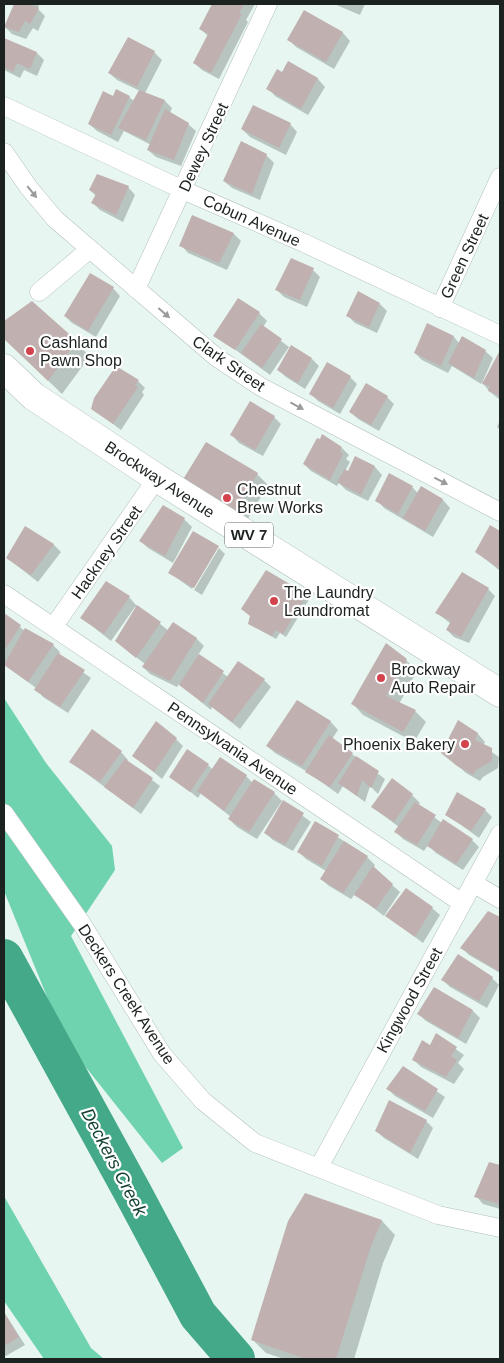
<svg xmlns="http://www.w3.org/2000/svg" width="504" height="1363" font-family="Helvetica,sans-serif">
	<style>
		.forest { fill: #70d3b0 }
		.shadow { fill: #0003 }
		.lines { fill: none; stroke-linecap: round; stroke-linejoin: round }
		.river { stroke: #44a988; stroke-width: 38 }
		.building { fill: #c0b0af }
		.street-casing { stroke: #b2c0ba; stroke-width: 19 }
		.primary-casing { stroke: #b2c0ba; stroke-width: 29 }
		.street { stroke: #fff; stroke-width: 18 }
		.primary { stroke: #fff; stroke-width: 28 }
		.oneway { fill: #999c9a }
		.poi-dot { fill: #d3434d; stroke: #fff; stroke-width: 2 }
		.labels { text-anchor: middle; stroke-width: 4.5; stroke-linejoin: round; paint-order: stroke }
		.shield { fill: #fff; stroke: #606462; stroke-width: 1 }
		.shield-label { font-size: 15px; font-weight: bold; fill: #1c221f }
		.street-label { font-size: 16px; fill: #1c221f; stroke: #fff }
		.poi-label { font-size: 16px; fill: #1c221f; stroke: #fff; text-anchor: start }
		.water-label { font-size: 18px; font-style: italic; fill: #133f31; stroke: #fff }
	</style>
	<rect width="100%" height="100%" fill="#e7f6f0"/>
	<path class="forest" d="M4,698L46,763L112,846L115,870L71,936L183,1148L162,1163L65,1041L4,891Z
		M4,1196L91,1348L104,1359H44L4,1301Z"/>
	<path class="shadow" d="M16,4H37L39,6L38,9L45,16L38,31L33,28L26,39L12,34L5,27Z
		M214,4H255L246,20L248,22L219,79L202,70L194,63L208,36L201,29Z
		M334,4H365L360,15Z
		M305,12L343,33L350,41L334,69L296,47L288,39Z
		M4,40L37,53L44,60L37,76L24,70L20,78L4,70Z
		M154,52L162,60L145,93L165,101L172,108L170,113L188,124L196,131L181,166L156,157L148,150L151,145L124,131L118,142L97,131L89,124L113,98L129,97L134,101L140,91L117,80L109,73Z
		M289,62L318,79L325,87L308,115L275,96L268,88L282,74Z
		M290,124L297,132L286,155L250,137L242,129Z
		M266,155L274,163L260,200L232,188L224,181Z
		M128,187L135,195L123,222L100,210L93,203L96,196L90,190Z
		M234,234L241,241L227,270L188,253L181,245Z
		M313,270L320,277L307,307L284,297L277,290Z
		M113,288L120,296L96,337L72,323L65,316Z
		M239,300L259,313L267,321L263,327L289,347L270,375L215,335Z
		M32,303L90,356L62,394L4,338V323Z
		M380,304L387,311L377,333L355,323L348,316Z
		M428,325L454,337L459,343L485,351L493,358L483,381L485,382L500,354V400L489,391L482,382L481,384L452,366L448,373L422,360L415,353Z
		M312,359L319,366L305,389L286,377L278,370Z
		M350,377L357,384L340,414L318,401L310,393Z
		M138,381L145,388L142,392L144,395L121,430L93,409Z
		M387,397L394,404L379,431L358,419L350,412Z
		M274,417L281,424L263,456L239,443L232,435Z
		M500,420V430L497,427Z
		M206,444L257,474L268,485L243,527L192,496Z
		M342,448L349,455L346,459L350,462L345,471L348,473L356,458L375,467L382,475L368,501L346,490L339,483L337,486L311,471L304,464Z
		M412,487L418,493L422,488L443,500L450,508L433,537L384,508L377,500Z
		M184,519L192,527L173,563L148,548L140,541Z
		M491,526L500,532V571L477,552Z
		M25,527L54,545L61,552L38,582L7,558Z
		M217,547L192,589L170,573Z
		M219,548L225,554L202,595L194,590Z
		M106,583L129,597L136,605L169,631L174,624L197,639L204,646L198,655L228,677L264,680L271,687L240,729L212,707L211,710L179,684L177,687L150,674L143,667L145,664L124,648L137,608L135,607L111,641L82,618Z
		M488,589L495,596L469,643L454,637L447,630L451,624L437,613Z
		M306,595L310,598L286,637L280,633L276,639L249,624Z
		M4,614L25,631L53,645L60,652L59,655L91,678L68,713L43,697L36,688L4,664Z
		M406,660L417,671L399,704L415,711L426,722L414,742L363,715L353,704Z
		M298,702L331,722L338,730L332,739L385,779L378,794L370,786L365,802L343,786L338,794L306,771L275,753L267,746Z
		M458,721L478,734L485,742L483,746L499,757L498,768L483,777L480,781L466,773L443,753Z
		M176,739L183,746L162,779L134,756Z
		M121,752L128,760L127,761L160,786L141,814L71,762Z
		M208,765L213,770L246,776L253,783L254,781L274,793L282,801L257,839L237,827L229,819L231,817L201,793L198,798L171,776Z
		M392,780L412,795L420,803L418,805L442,823L472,840L479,847L463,870L436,853L428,845L424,851L403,839L396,832L399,827L372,807Z
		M284,802L311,822L293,851L273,840L265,833Z
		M485,810L492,817L479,838L446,814Z
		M316,822L367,857L375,865L373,868L400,892L384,916L355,894L351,899L329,886L321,879L326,871L306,859L299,852Z
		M432,908L440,915L423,943L387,916Z
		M489,912L500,919V973L469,955L462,948Z
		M492,978L499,985L487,1008L450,987L443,980Z
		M434,989L473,1011L480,1018L466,1044L426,1021L418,1014Z
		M436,1035L464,1055L458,1063L464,1069L454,1084L421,1067L413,1059L430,1047Z
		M403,1068L445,1097L433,1118L395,1096L388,1089Z
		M426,1121L433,1128L418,1159L384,1138L376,1131Z
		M490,1164L500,1166V1209L483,1204L476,1196Z
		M306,1195L382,1221L395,1235L383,1263L354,1359H284L266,1353L252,1339Z
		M4,1312L25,1345L4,1357Z"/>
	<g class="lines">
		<path class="river" d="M4,958L133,1193L198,1315L236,1359"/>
	</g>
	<path class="building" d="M14,4H29L39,8L30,24L25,21L19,32L4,27Z
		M212,4H244L239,13L242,14L211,73L193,63L208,34L199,29Z
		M304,10L343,32L326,62L287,40Z
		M128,37L155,51L137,87L108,73Z
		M4,38L37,52L30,69L17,63L13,72L4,67Z
		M288,61L318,78L301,109L266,89L277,69L282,72Z
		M116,89L130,96L111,135L88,124L103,91L113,96Z
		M139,90L165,100L146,140L118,128Z
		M253,105L291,123L279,148L241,129Z
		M165,109L189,123L174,160L147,150Z
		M241,141L267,154L252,194L223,181Z
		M97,174L129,186L116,215L91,203L96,194L89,190Z
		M192,215L234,233L219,263L179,246Z
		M291,258L314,268L300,300L275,290Z
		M90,273L114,287L88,331L64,316Z
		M358,291L380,303L369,327L346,316Z
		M238,298L260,312L235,350L213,336Z
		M32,301L77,341L48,381L4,339V321Z
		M427,323L454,336L441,366L414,353Z
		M261,324L282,339L262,368L241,353Z
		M462,336L486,350L474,378L448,363Z
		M291,345L312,358L298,383L277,370Z
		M499,352L500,353V396L488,391L490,386L482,384Z
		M327,362L351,376L333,408L309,394Z
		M116,366L139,380L135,385L138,387L113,424L91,409L94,398Z
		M366,383L388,396L371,425L349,412Z
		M250,401L275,416L255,450L230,435Z
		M322,434L342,447L340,451L343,454L330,480L303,464L317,438L320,439Z
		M206,442L258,473L232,517L179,486Z
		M355,456L375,466L361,495L337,482L345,469L348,471Z
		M389,473L413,486L398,514L375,501Z
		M421,486L443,499L425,531L403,518Z
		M163,505L185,518L165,556L139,541Z
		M490,525L500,531V564L498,568L475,552Z
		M25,526L54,544L31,575L6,558Z
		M193,531L219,546L194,588L168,573Z
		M266,570L307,594L283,634L276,630L272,636L248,624L250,616L241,609Z
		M462,572L489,588L461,637L446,630L451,621L435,613Z
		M106,581L130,596L104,634L80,618Z
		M137,605L161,622L136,658L115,641Z
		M4,613L21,625L4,651Z
		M173,622L197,638L170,681L142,667Z
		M25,628L54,644L28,682L4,665Z
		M386,643L407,659L386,696L416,710L403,732L351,704Z
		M58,653L85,670L60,707L34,690Z
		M199,654L224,671L203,703L179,685Z
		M238,661L265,679L232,722L208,704Z
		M297,700L331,721L302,766L266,746Z
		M458,720L478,733L475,740L492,748V761L476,770L473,775L457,766L441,753Z
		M156,721L177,738L154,772L132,756Z
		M92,729L122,751L100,782L69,762Z
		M329,735L353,753L330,787L305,772Z
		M187,749L209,764L190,792L169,777Z
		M356,756L379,771L371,788L362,780L357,796L338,783Z
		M220,757L247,775L224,811L197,791Z
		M125,759L153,778L133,808L104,787Z
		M392,778L413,794L394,822L371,807Z
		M254,779L275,792L249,832L228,819Z
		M457,792L486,809L471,831L445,815Z
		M283,800L304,813L285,845L264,833Z
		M415,802L436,815L417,845L394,832Z
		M443,819L473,839L456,864L427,846Z
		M315,821L339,835L322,866L297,852Z
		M344,841L368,856L343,893L320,879Z
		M373,866L393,884L376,909L354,895Z
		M406,888L433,907L415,937L385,916Z
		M488,911L500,917V972L460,948Z
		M458,954L493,977L479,1001L441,980Z
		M434,987L473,1010L458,1038L417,1014Z
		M436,1033L457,1047L451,1056L457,1060L446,1077L412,1060L422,1040L430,1045Z
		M403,1066L438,1089L425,1111L386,1089Z
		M389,1100L427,1120L410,1153L375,1131Z
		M489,1162L500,1165V1204L474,1197Z
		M305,1193L382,1220L370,1249L336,1359H306L251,1340L288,1221Z
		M4,1312L19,1337L4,1346Z"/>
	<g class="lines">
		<g class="street-casing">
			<path id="street" d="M4,106L183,190L304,243L500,335
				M4,152L29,188L55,219L216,357L261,387L500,512
				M136,289L268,4
				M39,292L90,249
				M440,308L500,177
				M4,594L462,903
				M54,626L157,478
				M4,813L82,924L162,1054L203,1101L255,1143L438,1215L500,1228
				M473,883L500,899
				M319,1167L500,834"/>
		</g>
		<g class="primary-casing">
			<path id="primary" d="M4,368L33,396L157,478L500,693"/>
		</g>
		<use href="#street" class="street"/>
		<use href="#primary" class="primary"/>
	</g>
	<defs><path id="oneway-solid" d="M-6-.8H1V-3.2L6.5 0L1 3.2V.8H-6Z" transform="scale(1.25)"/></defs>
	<g class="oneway">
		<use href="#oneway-solid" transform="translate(32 192) rotate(51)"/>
		<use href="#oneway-solid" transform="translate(164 313) rotate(41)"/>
		<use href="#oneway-solid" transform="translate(297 406) rotate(28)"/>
		<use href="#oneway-solid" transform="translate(441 481) rotate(27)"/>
	</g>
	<g class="poi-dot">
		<circle cx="30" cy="351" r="5"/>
		<circle cx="227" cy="498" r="5"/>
		<circle cx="274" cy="601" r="5"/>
		<circle cx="381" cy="678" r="5"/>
		<circle cx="465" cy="744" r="5"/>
	</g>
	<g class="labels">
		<rect class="shield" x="225" y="522.5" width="48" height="25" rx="4"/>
		<g class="shield-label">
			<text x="249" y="540">WV 7</text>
		</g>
		<g class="street-label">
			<text transform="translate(203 147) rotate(-65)" y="6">Dewey Street</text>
			<text transform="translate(252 220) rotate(24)" y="6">Cobun Avenue</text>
			<text transform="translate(464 256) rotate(-65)" y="6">Green Street</text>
			<text transform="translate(229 363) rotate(35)" y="6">Clark Street</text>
			<text transform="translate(160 479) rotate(33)" y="6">Brockway Avenue</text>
			<text transform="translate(106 552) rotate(-55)" y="6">Hackney Street</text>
			<text transform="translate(233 748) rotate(34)" y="6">Pennsylvania Avenue</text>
			<text transform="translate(127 994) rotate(57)" y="6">Deckers Creek Avenue</text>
			<text transform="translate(409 1000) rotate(-61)" y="6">Kingwood Street</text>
		</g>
		<g class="poi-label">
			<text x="40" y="348">Cashland<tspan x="40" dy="18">Pawn Shop</tspan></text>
			<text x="237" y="495">Chestnut<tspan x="237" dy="18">Brew Works</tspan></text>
			<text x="284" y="598">The Laundry<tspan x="284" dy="18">Laundromat</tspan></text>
			<text x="391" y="675">Brockway<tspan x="391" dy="18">Auto Repair</tspan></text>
			<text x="455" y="750" text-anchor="end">Phoenix Bakery</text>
		</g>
		<g class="water-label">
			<text transform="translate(114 1162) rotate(62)" y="6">Deckers Creek</text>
		</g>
	</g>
	<rect width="504" height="1363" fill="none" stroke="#1c221f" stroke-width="10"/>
</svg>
